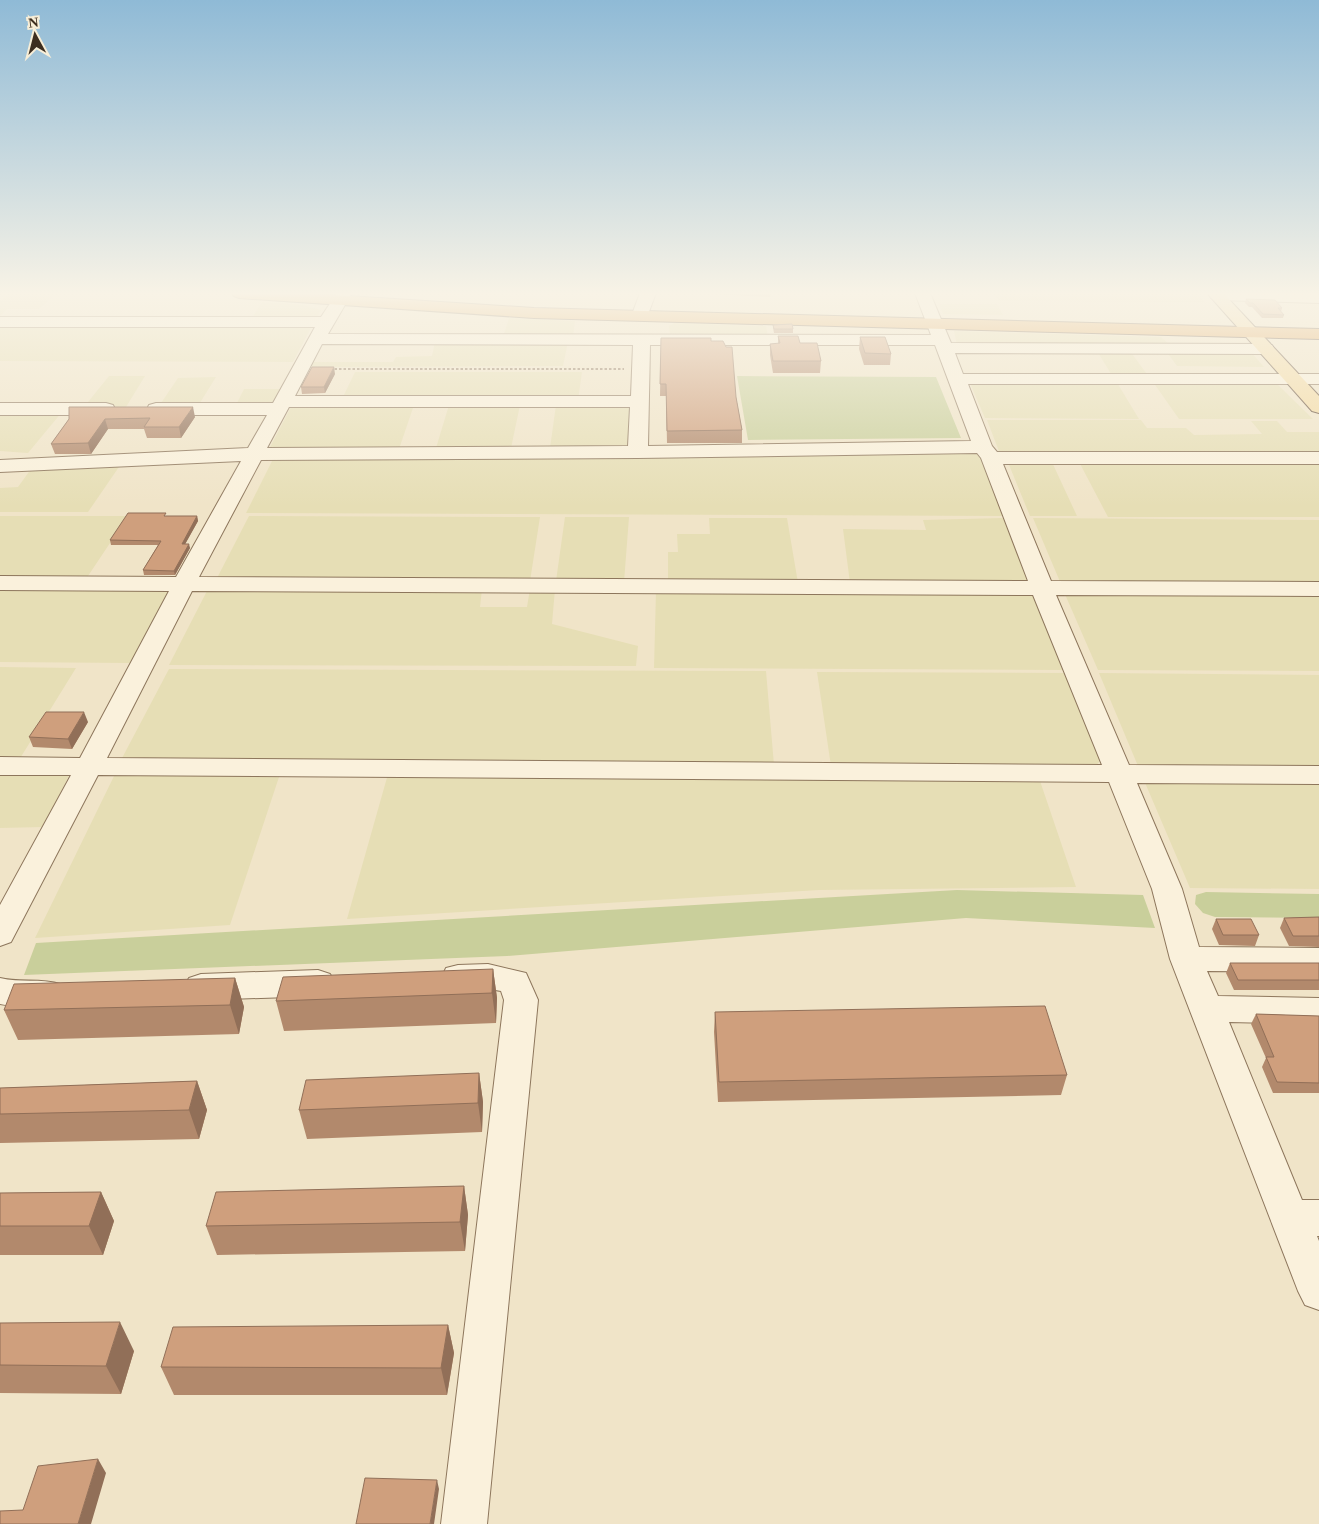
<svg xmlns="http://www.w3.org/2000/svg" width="1319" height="1524" font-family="'Times New Roman',serif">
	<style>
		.farmland { fill: #e6deb5 }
		.green { fill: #c9cf9b }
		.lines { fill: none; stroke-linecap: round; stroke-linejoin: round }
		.minor-casing { stroke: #8d765c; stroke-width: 2 }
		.major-casing { stroke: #5b4430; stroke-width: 2 }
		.highway-casing { stroke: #5b4430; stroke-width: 2 }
		.path { stroke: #8d765c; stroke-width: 2; stroke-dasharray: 2.5 2; stroke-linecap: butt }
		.minor { fill: #faf1dc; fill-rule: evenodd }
		.major { fill: #f3d9a0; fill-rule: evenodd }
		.highway { fill: #e0a458; fill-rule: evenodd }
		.wall { fill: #b2896c }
		.shaded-wall { fill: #916f58 }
		.building { fill: #cf9f7d; stroke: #916f58 }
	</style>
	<rect width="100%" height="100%" fill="#f0e4c8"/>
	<path class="farmland" d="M10,293H56L39,309H7L0,316V301Z
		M994,293H1198L1205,302L999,301Z
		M262,302L303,305L321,310L316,319L251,320Z
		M939,304H997L1003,315L943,314Z
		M509,318L575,321L573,337H503Z
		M674,323L766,326L768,337H676L670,334L669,326Z
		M0,324H313L293,362L0,361Z
		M954,331L1161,337L1170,345H957Z
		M435,342H568L563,366L310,367L313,362H393L396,357L432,356Z
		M1097,351H1130L1149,377H1113Z
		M1166,351H1250L1264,367L1177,366Z
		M355,372H582L578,400L342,399Z
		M109,376H145L126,407H84Z
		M216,377L198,406H159L178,378Z
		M969,381H1116L1139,419L985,418Z
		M1153,382L1276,383L1313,419H1179Z
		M244,389H280L272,405L235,407Z
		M292,405H414L399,449H269Z
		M449,405H520L511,448H436Z
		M556,405L631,407L629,447L550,448Z
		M0,412H62L28,453L0,451Z
		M987,420H1141L1147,428H1186L1194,435L1262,434L1251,421H1277L1287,432H1319V455L1000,454Z
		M979,453L1003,516L246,513L274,457Z
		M1007,460H1051L1077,516H1030Z
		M1078,460L1319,461V517H1108Z
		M121,464L88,512H0V488L18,487L31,469Z
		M0,516H128L86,579H0Z
		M249,516L540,517L530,581L216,580Z
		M565,517H629L624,582L556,581Z
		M709,518H787L798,583H668V552H678L677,534H710Z
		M1003,518L1028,580L1024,584L850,583L843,529L926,530L923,520Z
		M1033,518L1319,520V585L1061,584Z
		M0,587H152L172,591L130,663L0,662Z
		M208,589H482L480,607H527L530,589H555L552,624L638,646L636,666L169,665Z
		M656,591L1035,594L1064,670L654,668Z
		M1064,592L1319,593V671L1098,670Z
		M0,667L76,668L19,760H0Z
		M169,669L766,671L774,765L121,760Z
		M817,672L1066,673L1101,760L1096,766H831Z
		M1099,673L1319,675V767L1138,766Z
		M0,771H71L44,827L0,828Z
		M116,772L280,774L230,925L35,938Z
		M388,774L1039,778L1076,887L819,890L347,919Z
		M1143,778L1319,779V889L1190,888Z"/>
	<path class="green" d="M737,376L936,377L961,438L748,440Z
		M957,890L1143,895L1155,928L966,918L507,956L24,975L36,943Z
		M1206,892L1319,894V918L1215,917L1203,913L1195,904L1196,895Z"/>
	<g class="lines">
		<g class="minor-casing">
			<path id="minor" d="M337,293H352L328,334L931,335L915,293H930L951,343L1266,344L1272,345L1274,349L1272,353L1266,354L955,353L963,374H1319V384H968L992,446L997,452H1319V464H1003L1051,581L1319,582V596L1056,595L1129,765L1319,766V784L1137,783L1182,889L1199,947L1319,948V972L1207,971L1218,996L1319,998V1024L1229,1022L1302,1200H1319V1236H1317L1319,1241V1310L1305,1305L1298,1291L1170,959L1152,889L1109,782L98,775L11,942L0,946V905L71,775H0V757L80,758L169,591L0,590V576L176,577L241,461L0,472V460L248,448L267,415H156L149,413L147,409L149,405L156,403H273L315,327H0V317H321ZM322,344L633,345L631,396H295ZM650,345H935L971,441L648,446ZM289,407H630L628,446L267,448ZM977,453L981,458L1028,581L199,577L261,460L638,458ZM192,591L1033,595L1102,765L107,758Z
				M640,293H656L647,317L645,320H633L631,317Z
				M1211,293H1319V303L1217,300L1211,298L1209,295Z
				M0,403H106L113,405L115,409L113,413L106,415H0Z
				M488,964L526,973L538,1000L487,1524H441L504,1000L501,991C483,987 464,991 446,986L442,977L446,968L458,965Z
				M318,970L330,974L335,983L330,992L318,996L201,1000L189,996L184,987L189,978L201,974Z
				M0,978C20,983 40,978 60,984L65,993L60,1002C41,1008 19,1008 0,1004Z"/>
		</g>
		<g class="major-casing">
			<path id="major" d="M1207,293H1223L1319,396V413L1312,411Z"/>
		</g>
		<g class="highway-casing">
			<path id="highway" d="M231,293H302L534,308L1319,329V339L534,318L239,298L234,296Z"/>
		</g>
		<path class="path" d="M330,369H624"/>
		<use href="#minor" class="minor"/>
		<use href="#major" class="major"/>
		<use href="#highway" class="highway"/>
	</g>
	<path class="wall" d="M700,293H771L770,297Z
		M1246,299L1282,308L1281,312L1284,315L1283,318H1262L1252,307H1249L1245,303Z
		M773,325L793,329V333H774L773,328Z
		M778,336L800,343L821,361L820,373H773L770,355V344H778Z
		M860,337L891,354L890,365H864L859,349Z
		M661,338L711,341L736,397L742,430V443H667L666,396H660Z
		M335,374L325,393L302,394L301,387Z
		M195,417L181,438H147L144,429H108L91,454H55L51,444L69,419Z
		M166,516H197L198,521L185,544L190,548L175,575H144L143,570L158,545H111L110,540Z
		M88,722L72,749L33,747L29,737Z
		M1319,917V947L1289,946L1280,928L1284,918Z
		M1216,919L1259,935L1255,946L1219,945L1212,929Z
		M1230,963H1319V990H1234L1226,973Z
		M493,969L497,998L496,1023L284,1031L276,1001Z
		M235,978L244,1007L239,1034L18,1040L4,1010Z
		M715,1012L1067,1075L1061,1095L718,1102L714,1032Z
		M1256,1014L1319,1016V1093H1273L1262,1067L1266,1058L1251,1024Z
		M479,1073L483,1102L482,1132L307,1139L299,1110Z
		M197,1081L207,1110L199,1139L0,1143V1088Z
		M464,1186L468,1215L465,1251L217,1255L206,1226Z
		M101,1192L114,1221L103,1255H0V1193Z
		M0,1323L134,1351L121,1394L0,1393Z
		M448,1325L454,1353L447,1395H174L161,1367Z"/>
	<path class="shaded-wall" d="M334,367L335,374L325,393L324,387Z
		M193,407L195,417L181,438L179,427Z
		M105,419L108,429L91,454L88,443Z
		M197,516L198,521L183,548L182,544Z
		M189,544L190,548L175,575L174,571Z
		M84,712L88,722L72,749L68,739Z
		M493,969L497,998L496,1023L492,993Z
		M235,978L244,1007L239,1034L230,1005Z
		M479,1073L483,1102L482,1132L478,1103Z
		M197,1081L207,1110L199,1139L189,1110Z
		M464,1186L468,1215L465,1251L460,1222Z
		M101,1192L114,1221L103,1255L89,1226Z
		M120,1322L134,1351L121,1394L106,1366Z
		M448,1325L454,1353L447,1395L441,1368Z
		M98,1459L106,1473L91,1524H78Z
		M437,1480L439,1489L434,1524H430Z"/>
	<path class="building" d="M1246,299L1275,300L1282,308H1278L1284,315L1263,314L1253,303H1250Z
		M792,324L793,329H774L773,325Z
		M778,336H798L800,343H817L821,361H773L770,344L780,343Z
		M860,337H885L891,354L865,353Z
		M661,338H711V341H723L726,347H732L736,397L742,430L667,431L666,384H660Z
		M312,367H334L324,387H301Z
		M69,407H193L179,427H144L150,418L105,419L88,443L51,444L69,419Z
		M128,513H166L164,516H197L182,544H189L174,571L143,570L161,541L110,540Z
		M46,712H84L68,739L29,737Z
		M1319,917V936H1293L1284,918Z
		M1216,919H1251L1259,935H1223Z
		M1230,963H1319V980H1238Z
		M493,969L492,993L276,1001L283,977Z
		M235,978L230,1005L4,1010L14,984Z
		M1045,1006L1067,1075L719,1082L715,1012Z
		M1256,1014L1319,1016V1083L1277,1082L1266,1057H1274Z
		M479,1073L478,1103L299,1110L306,1080Z
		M197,1081L189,1110L0,1114V1088Z
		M464,1186L460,1222L206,1226L216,1192Z
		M101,1192L89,1226H0V1193Z
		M120,1322L106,1366L0,1365V1323Z
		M448,1325L441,1368L161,1367L173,1327Z
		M98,1459L78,1524H0V1511L23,1510L38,1466Z
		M365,1478L437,1480L430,1524H356Z"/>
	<linearGradient id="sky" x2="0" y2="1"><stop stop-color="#8fbad6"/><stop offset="0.58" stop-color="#f8f3e6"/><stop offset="1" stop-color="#f8f3e6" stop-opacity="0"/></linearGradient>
	<rect width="1319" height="506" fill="url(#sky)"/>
	<g transform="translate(35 35) rotate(353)" stroke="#f7eed8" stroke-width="4" paint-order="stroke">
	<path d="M0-4L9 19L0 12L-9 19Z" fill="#3d2e20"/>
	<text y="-8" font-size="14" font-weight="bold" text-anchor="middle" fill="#3d2e20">N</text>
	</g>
</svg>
